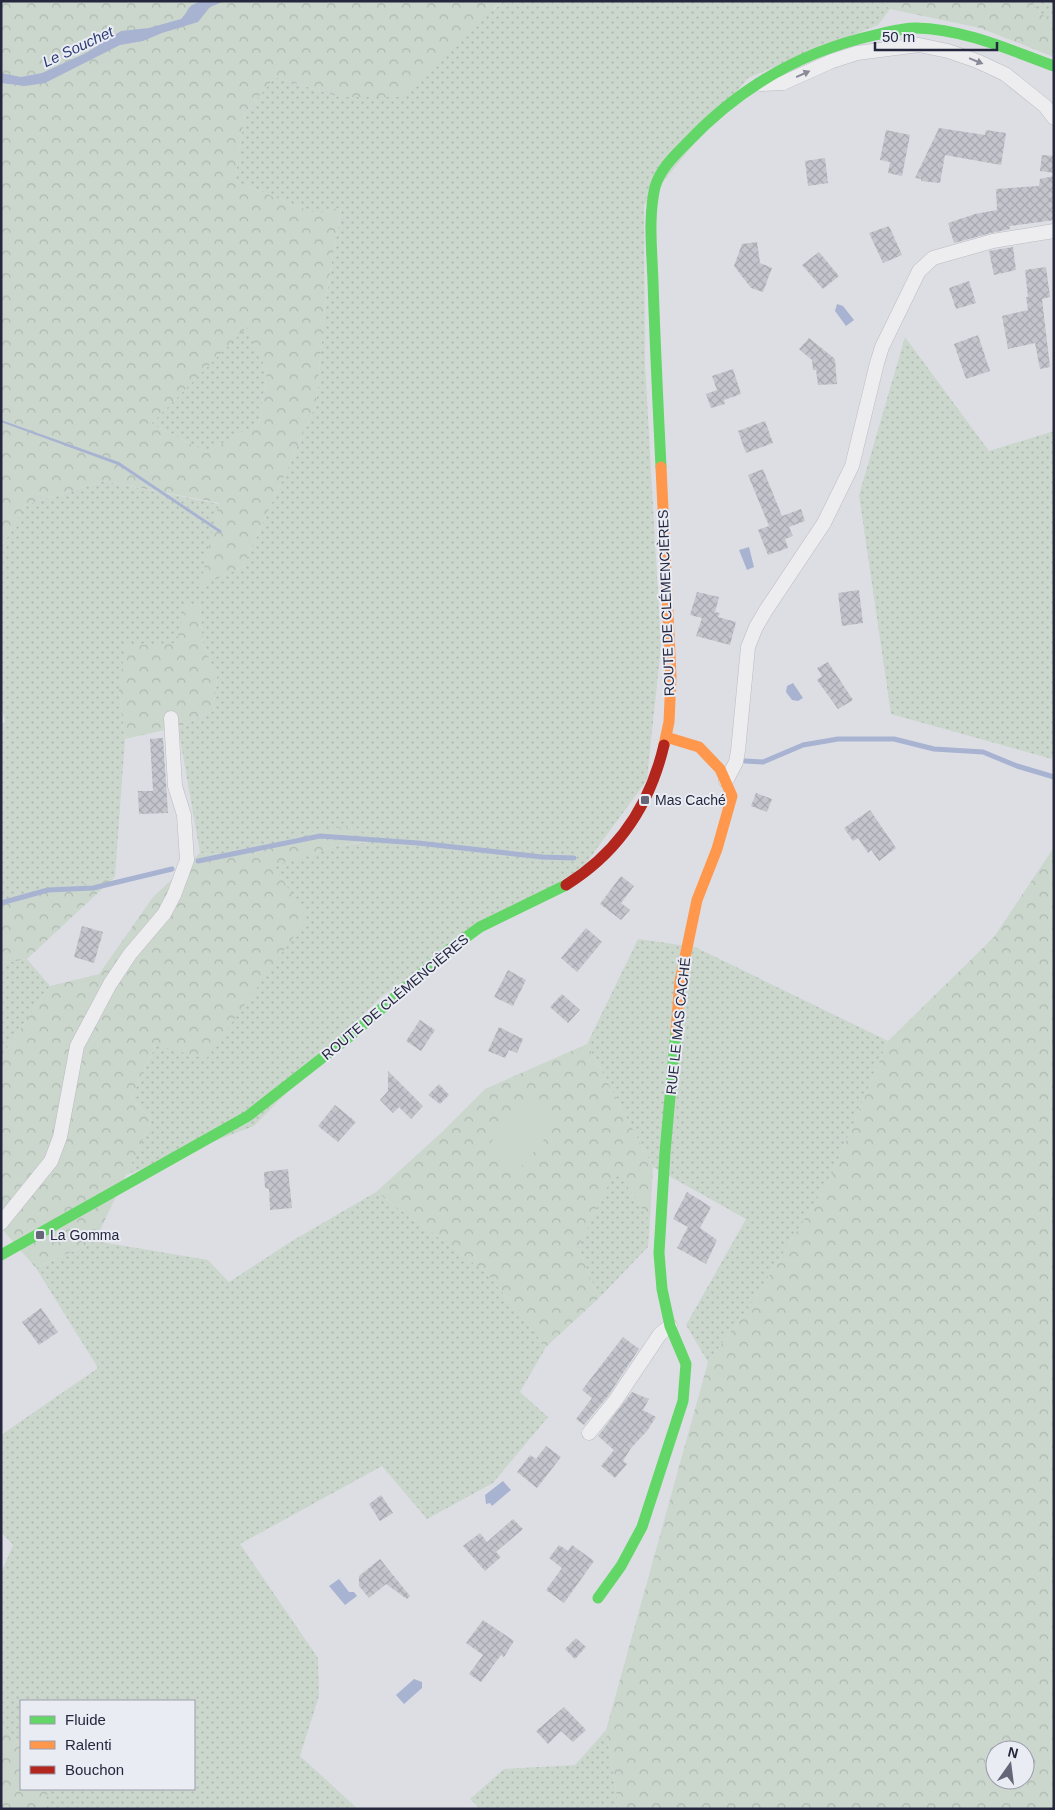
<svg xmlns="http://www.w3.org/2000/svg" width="1055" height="1810" font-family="Helvetica,sans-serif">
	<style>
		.grass { fill: url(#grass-dots) }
		.forest { fill: url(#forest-crowns); fill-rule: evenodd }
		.park { fill: #cbd7cd }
		.water { fill: #a8b3d2 }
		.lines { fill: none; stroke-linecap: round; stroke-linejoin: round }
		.stream { stroke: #a8b3d2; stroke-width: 5 }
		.building { fill: url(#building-cross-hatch) }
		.street-casing { stroke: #babbc1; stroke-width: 15 }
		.street { stroke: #ededf0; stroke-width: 14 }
		.fast { stroke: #63d668; stroke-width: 11 }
		.slow { stroke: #ff974d; stroke-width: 11 }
		.jam { stroke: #b3261e; stroke-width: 11 }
		.oneway { fill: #888a97 }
		.poi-dot { fill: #656778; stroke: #eaecf4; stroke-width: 2 }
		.labels { text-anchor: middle; stroke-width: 4; stroke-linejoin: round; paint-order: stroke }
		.street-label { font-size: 14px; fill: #24273e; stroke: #eaecf4 }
		.poi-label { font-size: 14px; fill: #24273e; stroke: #eaecf4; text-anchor: start }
		.water-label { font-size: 15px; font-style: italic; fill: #2b3b74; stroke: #eaecf4 }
	</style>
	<defs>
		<pattern id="grass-dots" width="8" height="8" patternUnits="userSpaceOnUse" patternTransform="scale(1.25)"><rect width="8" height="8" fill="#cbd7cd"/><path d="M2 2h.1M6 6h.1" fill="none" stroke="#aeb9b1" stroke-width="1.8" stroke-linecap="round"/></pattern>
		<pattern id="forest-crowns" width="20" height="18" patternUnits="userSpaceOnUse" patternTransform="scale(1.25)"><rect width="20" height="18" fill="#cbd7cd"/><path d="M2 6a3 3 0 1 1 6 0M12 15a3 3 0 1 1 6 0" fill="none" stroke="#aeb9b1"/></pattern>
		<pattern id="building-cross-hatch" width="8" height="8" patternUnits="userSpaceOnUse" patternTransform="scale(1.25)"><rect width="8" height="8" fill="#c4c5cc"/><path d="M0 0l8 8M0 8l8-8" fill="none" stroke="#a8a9b0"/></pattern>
	</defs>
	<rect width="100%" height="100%" fill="#dddee4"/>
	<path class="grass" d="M502,1H881L890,9L878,25L748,78L644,205L645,364L661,646L647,780L584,866L382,996L254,1126L126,1175L152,1120L131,1098L156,1045L283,880L270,867L337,846L369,842L307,833L252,855L200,853L178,727L213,711L217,678L203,645L200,605L187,604L177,643L119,690L125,739L115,877L1,901V725L5,721L1,706V549L25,505L104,481L219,504L201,585L243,567L316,405L325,304L341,208L317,214L235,181L245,113L275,77L340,97L496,8Z
		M1030,1H1054V21L1041,14Z
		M247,326L267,371L259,423L207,452L151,424Z
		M905,337L989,451L1054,431V748L1052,759L891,714L859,495Z
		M638,939L695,947L888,1041L831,1177L750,1306L708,1362L686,1325L746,1219L653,1167L587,1044Z
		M27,959L50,986L1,1057V964Z
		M616,1168L650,1221L648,1247L599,1298L578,1248Z
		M376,1192L486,1272L546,1347L520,1392L548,1417L493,1483L427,1519L382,1466L240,1544L318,1658L319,1696L300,1756L358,1809H41L50,1789H194V1701H21V1745L1,1725V1573L13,1545L1,1532V1435L98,1368L36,1268L95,1241L208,1260L229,1282L292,1241Z
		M606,1730L619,1809H480L470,1799L504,1769L575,1765Z"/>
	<path class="forest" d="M1,1H502L400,97H340L275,77L245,113L235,181L317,214L341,207L325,304L316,405L243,567L200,586L219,503L104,481L25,505L1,549ZM247,327L267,371L259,423L207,452L151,424Z
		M881,1H1030L1041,14L1054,21V57L980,28L890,9Z
		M187,604L200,605L203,645L217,678L213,711L178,727L125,739L119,690L125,646L176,643Z
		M354,825L370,841L337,846L271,867L283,880L307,918L206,1059L156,1045L131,1098L152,1120L95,1241L36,1268L1,1228V1057L50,986L99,974L153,897L200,853L252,855L307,833Z
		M1054,847V1809H619L606,1730L708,1362L750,1306L831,1177L888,1041L994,937ZM995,1750H1025V1780H995Z
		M115,877L27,959L1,964V901Z
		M587,1044L653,1167L650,1221L616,1169L578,1248L599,1298L546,1347L486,1272L376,1192L441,1133L485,1089Z
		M1,1725L21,1745V1789H50L41,1809H1Z"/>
	<path class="park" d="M529,1098L558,1123L515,1174L485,1149Z"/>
	<path class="water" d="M202,1H225L210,7L198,22L162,33L143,41L120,45L45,83L25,86L1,83V73L21,77L42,73L86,53L121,31L149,28L181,19C192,8 184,7 202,1Z
		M837,304L843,306L854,320L846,326L835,311Z
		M1,420L119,462L222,531L220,533L118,465L1,422Z
		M749,547L754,567L747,570L739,550Z
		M793,683L803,698L798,701L792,700L786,692L787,686Z
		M503,1481L511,1490L492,1506L490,1503L486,1504L485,1495Z
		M339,1579L349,1592H354L357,1596L345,1605L329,1586Z
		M414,1679L422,1682V1688L404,1704L396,1695Z"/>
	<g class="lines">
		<path class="stream" d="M745,761L763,762L803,745L838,739H894L934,749L983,752L1017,766L1054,777
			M198,861L320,836L418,843L542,857L574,858
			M1,903L48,890L93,888L172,869"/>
	</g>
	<path class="building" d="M939,128L985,135L986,130L1006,133L1001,165L945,155L940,183L921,181V179L915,178Z
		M886,130L910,135L902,176L888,173L890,162L880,160Z
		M1042,155L1054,156V173L1040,171Z
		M825,158L828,183L808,186L805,161Z
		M1054,176V220L1010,226V229L991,233L954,243L948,223L975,214L997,210L996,189L1039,186L1040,179Z
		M889,226L902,255L883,263L869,233Z
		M757,242L760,263L772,268L763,292L751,288L734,266L742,244Z
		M1013,247L1016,270L994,275L989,251Z
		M819,252L839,276L823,289L802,265Z
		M1046,267L1050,297L1042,299L1050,367L1040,369L1035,343L1008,349L1002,316L1028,310L1026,297H1028L1025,270Z
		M969,281L976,303L956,309L949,288Z
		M978,335L990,371L966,379L954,344Z
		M809,338L835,359L837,384L818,385L816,370H813L812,360L799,349Z
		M733,369L741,394L724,400L725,404L711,408L706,394L717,390L712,376Z
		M765,421L773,443L746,453L738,431Z
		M763,469L782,516L801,509L805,521L789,527L793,536L785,539L788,548L768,555L758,530L769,526L748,475Z
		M859,590L863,623L842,626L838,593Z
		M697,592L719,597L715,612L720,613L718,617L736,622L730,645L696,636L702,618L690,615Z
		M828,662L853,700L838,709L817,680L822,676L817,668Z
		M163,738L168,813L139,814L138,791H153L150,739Z
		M756,793L772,799L767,812L751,806Z
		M870,810L896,848L879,861L871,850L868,853L858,838L853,841L844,828Z
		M621,876L634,886L621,903L630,910L621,920L600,904Z
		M82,926L103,932L94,963L74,957Z
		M586,928L602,942L577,972L561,958Z
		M508,970L526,980L513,1006L494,997Z
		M562,994L580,1010L568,1023L550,1007Z
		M420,1020L435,1030L421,1051L406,1041Z
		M499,1027L523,1039L517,1053L509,1050L505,1058L488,1051Z
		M388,1071L423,1106L411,1119L399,1107L393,1113L380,1100L388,1091Z
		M439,1084L449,1095L440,1104L428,1095Z
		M335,1105L356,1122L338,1142L318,1126Z
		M288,1169L292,1208L270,1210L269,1189L265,1188L264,1172Z
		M687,1192L711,1207L700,1228L717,1240L706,1264L677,1248L688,1227L673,1219Z
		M41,1308L58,1332L39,1345L22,1322Z
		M623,1337L639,1349L608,1396L584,1425L576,1419L592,1398L582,1390Z
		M632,1392L649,1399L643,1410L656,1417L647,1431L631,1448L623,1461L627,1464L615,1478L601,1466L614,1450L598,1436Z
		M546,1446L561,1457L537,1488L517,1472L530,1455L536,1459Z
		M381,1495L393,1513L380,1521L369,1504Z
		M513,1519L523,1529L496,1552L501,1557L485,1571L463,1546L480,1533L487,1542Z
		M559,1545L568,1551L572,1545L594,1561L564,1603L546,1590L562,1568L549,1558Z
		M380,1559L410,1596L407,1599L386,1584L369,1598L359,1586V1576Z
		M483,1620L514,1641L504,1657L501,1655L481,1682L469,1674L483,1655L466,1643Z
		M576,1638L586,1647L575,1659L565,1649Z
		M564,1707L586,1730L573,1742L561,1731L548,1744L536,1731Z"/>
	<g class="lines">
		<g class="street-casing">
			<path id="street" d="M760,84L783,83L832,61L857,53L919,45L948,51L977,61L1005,74L1045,106L1054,118
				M726,781L736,762L738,751L748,647L756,627L766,610L824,523L852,466L877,363L882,347L919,271L933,258L993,241L1054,231
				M1,1223L51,1161L60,1137L77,1046L110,984L130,954L164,914L174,895L187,860L184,815L175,786L171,718
				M589,1433L615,1401L660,1334L670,1326"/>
		</g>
		<use href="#street" class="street"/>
		<path class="fast" d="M661,467C658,405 655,343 653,282C652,251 648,217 655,187C660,169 675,155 688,142C739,88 803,51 875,35C888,32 903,28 916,28C964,29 1010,50 1054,66
			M1,1255L248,1116L349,1037L450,949L480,927L566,885
			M598,1598L621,1566L642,1527L683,1401L686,1364L670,1326L662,1289L659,1253L665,1152L676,1031"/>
		<path class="slow" d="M661,467L671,677L669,722L664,745
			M666,737L699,747L720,769L732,796L717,849L697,900L680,981L676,1031"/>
		<path class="jam" d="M566,885C619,852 650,805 664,745"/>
	</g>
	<defs><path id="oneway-solid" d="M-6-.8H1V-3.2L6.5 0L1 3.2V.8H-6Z" transform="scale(1.25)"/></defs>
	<g class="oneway">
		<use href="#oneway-solid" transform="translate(976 61) rotate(22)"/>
		<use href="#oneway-solid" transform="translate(803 74) rotate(-24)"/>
	</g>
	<g class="poi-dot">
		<rect x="640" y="795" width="10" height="10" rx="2.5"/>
		<rect x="35" y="1230" width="10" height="10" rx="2.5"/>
	</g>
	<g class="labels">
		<g class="street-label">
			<text transform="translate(666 603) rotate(-92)" y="5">ROUTE DE CLÉMENCIÈRES</text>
			<text transform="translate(395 997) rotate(-40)" y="5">ROUTE DE CLÉMENCIÈRES</text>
			<text transform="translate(678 1026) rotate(-84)" y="5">RUE LE MAS CACHÉ</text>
		</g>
		<g class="poi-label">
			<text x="655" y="805">Mas Caché</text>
			<text x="50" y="1240">La Gomma</text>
		</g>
		<g class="water-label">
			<text transform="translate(78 47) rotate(-25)" y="5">Le Souchet</text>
		</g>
	</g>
	<rect width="1055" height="1810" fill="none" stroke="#24273e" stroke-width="5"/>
	<rect x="20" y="1700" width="175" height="90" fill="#eaecf4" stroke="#9b9dab"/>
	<rect x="30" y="1716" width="25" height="8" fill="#63d668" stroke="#9b9dab"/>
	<text x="65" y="1725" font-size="15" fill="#24273e">Fluide</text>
	<rect x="30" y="1741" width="25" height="8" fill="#ff974d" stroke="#9b9dab"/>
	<text x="65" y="1750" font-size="15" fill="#24273e">Ralenti</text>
	<rect x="30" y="1766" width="25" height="8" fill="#b3261e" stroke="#9b9dab"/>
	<text x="65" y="1775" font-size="15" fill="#24273e">Bouchon</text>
	<g transform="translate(1010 1765) rotate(14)"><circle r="24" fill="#eaecf4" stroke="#9b9dab"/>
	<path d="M0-4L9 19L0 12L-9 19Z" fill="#656778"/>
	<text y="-8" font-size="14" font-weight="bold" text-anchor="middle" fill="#24273e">N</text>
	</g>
	<path d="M875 42v8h122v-8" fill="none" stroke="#24273e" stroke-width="2.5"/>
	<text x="882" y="42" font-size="15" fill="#24273e" stroke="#eaecf4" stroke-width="4" paint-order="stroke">50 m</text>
</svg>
